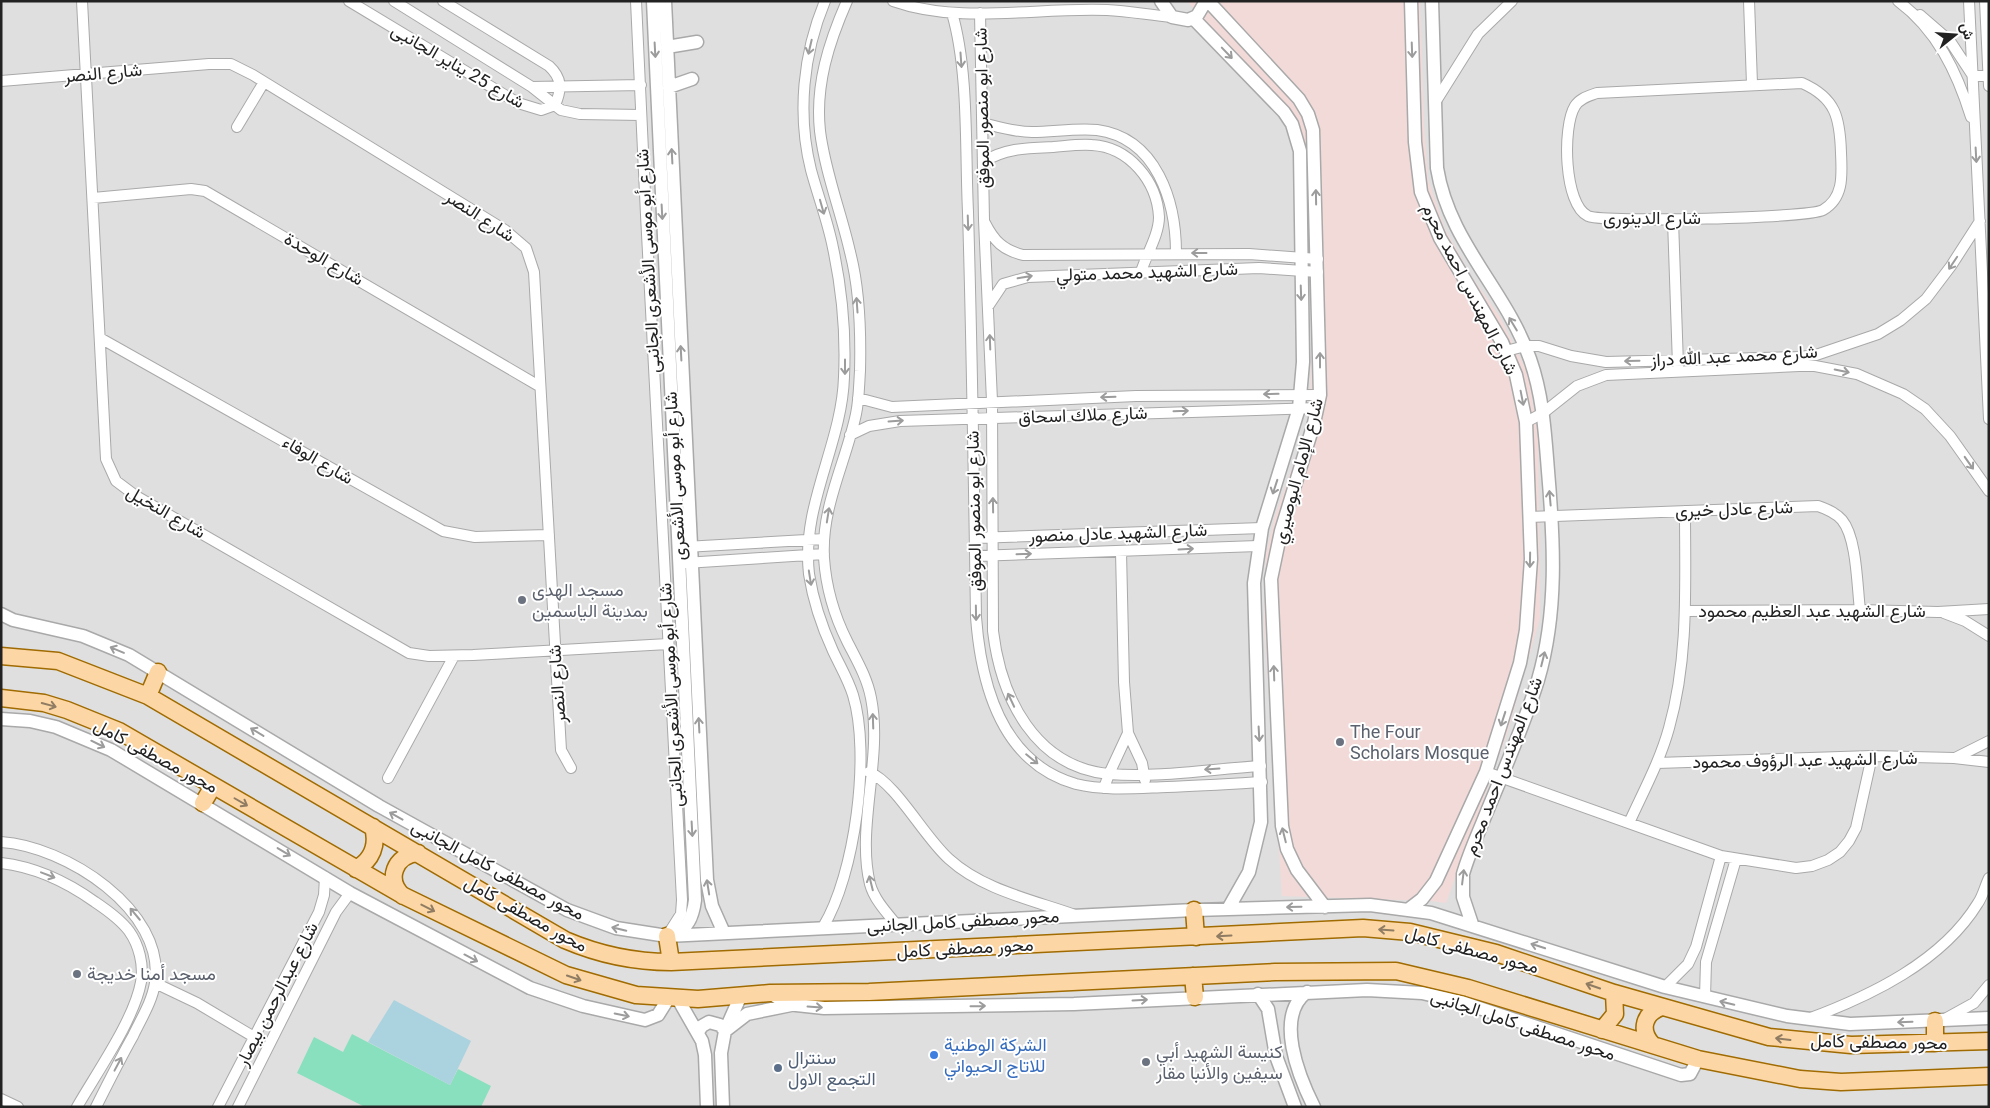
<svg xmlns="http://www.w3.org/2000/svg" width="1990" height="1108" font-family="Roboto,Vazirmatn,sans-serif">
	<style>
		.residential { fill: #e0dfdf }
		.commercial { fill: #f2dad9 }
		.pitch { fill: #88e0be }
		.water { fill: #aad3df }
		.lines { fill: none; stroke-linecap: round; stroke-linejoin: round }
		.minor-casing { stroke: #a9a9a9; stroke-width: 12 }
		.tertiary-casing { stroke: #a9a9a9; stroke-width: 15 }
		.primary-casing { stroke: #a06b00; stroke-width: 19 }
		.minor { stroke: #fff; stroke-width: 10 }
		.tertiary { stroke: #fff; stroke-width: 12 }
		.primary { stroke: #fcd6a4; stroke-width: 16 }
		.oneway { stroke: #9c9c9c }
		.oneway2 { stroke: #8f7c63 }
		.worship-dot { fill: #6b7280; stroke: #fff; stroke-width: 2 }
		.shop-dot { fill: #3f7fe0; stroke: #fff; stroke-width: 2 }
		.service-dot { fill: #5c6f8a; stroke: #fff; stroke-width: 2 }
		.labels { text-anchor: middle; stroke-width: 4; stroke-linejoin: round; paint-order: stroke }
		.street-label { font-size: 18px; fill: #222; stroke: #fff }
		.worship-label { font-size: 18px; fill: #5b616d; stroke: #fff; text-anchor: start }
		.shop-label { font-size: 18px; fill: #366cbe; stroke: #fff; text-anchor: start }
		.service-label { font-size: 18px; fill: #4e5e75; stroke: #fff; text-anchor: start }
	</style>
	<rect width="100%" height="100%" fill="#f2efe9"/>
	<path class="residential" d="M1,1H1989V1107H1Z"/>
	<path class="commercial" d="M1187,1H1420L1424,126L1428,179L1445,229L1472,277L1500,317L1528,374L1538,437L1540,618L1507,734L1446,903L1432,901L1282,896L1264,621L1266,554L1275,516L1306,428L1310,404L1312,348L1307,155L1296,120Z"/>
	<path class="pitch" d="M352,1034L450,1085L458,1069L491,1086L481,1107H365L297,1073L314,1037L343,1052Z"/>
	<path class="water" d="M394,1000L471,1041L450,1085L368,1042Z"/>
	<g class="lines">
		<g class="minor-casing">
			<path id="minor" d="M82,1L106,459L116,481L136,496L409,653L429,656L473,655L668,644
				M349,1L518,103L541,110L555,105C562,89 562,78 549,66L443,1
				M394,1L532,87L561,110L580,114L641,115
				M636,1L646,215L682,900L681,914L667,936
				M847,1C829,42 815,85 820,131C825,172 841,212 850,252C860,290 861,332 860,371C859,385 859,400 856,414C846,462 821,507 824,558C826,587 834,615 847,641C856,659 867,677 871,698C883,758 856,827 870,884C874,899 886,912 896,924
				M893,1C961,25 1036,7 1107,10C1128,11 1150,15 1172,17
				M1749,1L1752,84
				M1898,1C1937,30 1957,72 1971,117
				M1969,1L1989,419
				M1985,1L1989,86
				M952,13C969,71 965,150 968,212C972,347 974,482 976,617C981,685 1002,763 1076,784C1105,791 1137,788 1167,787C1199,786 1230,784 1262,782
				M980,13L984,220L992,401L993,631C1001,698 1035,767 1109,774C1159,778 1211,769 1261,766
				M1920,15L1950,41L1973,76H1988
				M1,81L209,64H231L253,75L505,230L526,248L534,272L561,750L571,768
				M1802,83C1836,98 1840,118 1841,153C1842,175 1844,198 1823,210C1809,218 1605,223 1588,216C1564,205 1562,127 1575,106C1580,98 1589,96 1597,93Z
				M532,87L641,85
				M1436,101L1478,34L1512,1
				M983,123C999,127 1014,132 1032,132C1053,132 1076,128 1097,130C1157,138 1176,202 1176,253
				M237,127L264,82
				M983,162C1005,148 1028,148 1053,147C1066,146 1079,144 1092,145C1129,147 1157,181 1159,217C1159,235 1146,255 1141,272
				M93,198L191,189L205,191L539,386
				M1673,220L1678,365
				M985,223C994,241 1003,250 1023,255L1249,254L1318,259
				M989,305L1003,284L1028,277L1259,268L1318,272
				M100,338L443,531L475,537L549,535
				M1506,351L1525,346H1539L1571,356L1606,362L1799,357L1816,355L1878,334L1901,320L1926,299L1951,266L1980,221
				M858,398L892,407L1136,396L1320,395
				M1526,422L1543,413L1577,386L1606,375L1799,366H1815L1857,374L1903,394L1925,409L1950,436L1989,491
				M850,435L869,426L900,421L1318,408
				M1529,517L1818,506C1827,509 1836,513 1842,520C1857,538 1857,586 1860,610
				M975,538L1262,528
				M685,547L824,539
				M1121,552L1124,682L1128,733L1142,763L1145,780
				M975,556L1258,546
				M685,563L824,554
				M1685,611L1860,610L1938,612L1989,609
				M1944,613L1965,621L1989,636
				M1955,758L1989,741
				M1657,763L1872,756L1954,758L1989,762
				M869,772C896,783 924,837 949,859C983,890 1033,900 1075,915
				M1486,772L1721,856L1796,868L1812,866L1828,860L1840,852L1849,841L1856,828L1872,756
				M388,778L454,656
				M1104,788L1109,774L1128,733
				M1629,823C1643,792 1660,761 1669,728C1689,657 1685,584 1685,511
				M1,842C65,846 166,910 155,983C152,1002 141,1019 133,1036C120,1059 108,1083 96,1107
				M1,863C36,867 67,882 95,902C107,910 120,919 129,931C139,945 144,965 141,982C134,1020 97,1072 77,1107
				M823,927C855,875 871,754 853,695C848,679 840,666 833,651C822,627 813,600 809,574C801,505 842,444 844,377C846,334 842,290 833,248C828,222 818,196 811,170C797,114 803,54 825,1
				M155,983L197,1003L254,1037
				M1665,987L1688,964L1696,947L1721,856
				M1705,997L1706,962L1736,859
				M1808,1019C1870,996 1942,962 1978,903C1983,896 1985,886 1989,878
				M1945,1019L1974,1003L1989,985
				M1,1099L18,1107
				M218,1107L319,912L324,895L325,877
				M238,1107L325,934L336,912L350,893"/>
		</g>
		<g class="tertiary-casing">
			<path id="tertiary" d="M653,1L695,900C693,916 688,930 672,935
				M665,1L707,880L712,906L724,933
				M1161,1L1172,17L1188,20L1197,16L1206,1
				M1208,1L1299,99L1308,114L1313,130L1320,395L1314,423L1281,531L1271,579L1282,826L1287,849L1297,870L1325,907
				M1432,1L1437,168C1449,243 1506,290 1530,359C1543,396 1545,433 1548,471C1554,541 1558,612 1538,680C1524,726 1504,770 1486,814C1478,834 1469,853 1463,874V897L1472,924
				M1193,18L1284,112L1292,124L1300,151L1303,362L1299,408L1262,528L1254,583L1261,822L1249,872L1228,909
				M667,47L697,42
				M669,87L692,79
				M1,614L13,620L83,636L129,655L379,806L567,910L616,928L667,936L1194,910L1370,905L1431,913L1665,987L1787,1016L1850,1024L1989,1018
				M1,719L30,721L56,727L111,750L350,893L530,988L583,1006L645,1020L658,1015L668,999
				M1409,909L1422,899L1436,881L1486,772L1520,663L1526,630L1531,559L1526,422L1516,375L1502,342L1440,238L1421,192L1415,142L1411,1
				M1307,992C1274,1016 1299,1077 1314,1107
				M770,993L787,1004L824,1008L1074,1004L1367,990L1422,993L1461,1002L1681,1075L1690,1074L1698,1059
				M1258,994L1268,1009L1276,1056L1295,1107
				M678,999L702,1041L705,1055L707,1107
				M698,1032L702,1026L709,1022L720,1025L725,1031L747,1014L791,1005
				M723,1107L721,1053L725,1031L741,995"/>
		</g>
		<g class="primary-casing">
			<path id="primary" d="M1,656L58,661L148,696L565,940C600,955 633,962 671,962L1363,928L1410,932L1496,953L1614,993L1769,1037L1851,1045L1989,1041
				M148,696L158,672
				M1,698L44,703L67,710L119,731L404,896L566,975L636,995L698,999L770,993L869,992L1275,972L1396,971L1468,988L1698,1059L1800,1079L1841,1082L1989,1076
				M203,803L213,786
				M356,869C372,860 378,845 373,827
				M403,896C385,880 395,855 418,853
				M1194,910L1196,937
				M667,936L671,962
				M1193,976L1195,997
				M1602,1030L1615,1014L1614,993
				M1935,1043V1021
				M1652,1044C1639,1030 1644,1013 1662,1007"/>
		</g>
		<use href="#minor" class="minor"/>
		<use href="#tertiary" class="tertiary"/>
		<use href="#primary" class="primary"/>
	</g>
	<defs><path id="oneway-shaft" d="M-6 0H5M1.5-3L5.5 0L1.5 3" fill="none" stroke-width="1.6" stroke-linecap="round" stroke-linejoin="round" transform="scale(1.25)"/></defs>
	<g class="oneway">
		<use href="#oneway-shaft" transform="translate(810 47) rotate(103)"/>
		<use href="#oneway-shaft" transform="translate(655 50) rotate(87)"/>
		<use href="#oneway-shaft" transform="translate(1412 50) rotate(88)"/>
		<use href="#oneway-shaft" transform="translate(1227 53) rotate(46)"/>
		<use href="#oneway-shaft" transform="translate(961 60) rotate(86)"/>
		<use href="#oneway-shaft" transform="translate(1976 155) rotate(87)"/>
		<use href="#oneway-shaft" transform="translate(672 156) rotate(-93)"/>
		<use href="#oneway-shaft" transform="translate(1316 197) rotate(-91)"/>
		<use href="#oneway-shaft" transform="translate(822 207) rotate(74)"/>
		<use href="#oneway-shaft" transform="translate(662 212) rotate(87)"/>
		<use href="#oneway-shaft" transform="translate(968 223) rotate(88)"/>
		<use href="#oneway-shaft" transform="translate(1199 253) rotate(-180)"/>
		<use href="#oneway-shaft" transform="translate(1953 263) rotate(124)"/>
		<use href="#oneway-shaft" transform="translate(1025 277) rotate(-10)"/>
		<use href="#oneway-shaft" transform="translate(1301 293) rotate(88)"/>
		<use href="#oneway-shaft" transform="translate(857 305) rotate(-94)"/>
		<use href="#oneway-shaft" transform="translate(1513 324) rotate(-121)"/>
		<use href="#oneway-shaft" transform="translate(990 342) rotate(-92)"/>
		<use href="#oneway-shaft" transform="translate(681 353) rotate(-93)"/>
		<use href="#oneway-shaft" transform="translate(1320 360) rotate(-90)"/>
		<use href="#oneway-shaft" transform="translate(1632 361) rotate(179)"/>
		<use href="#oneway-shaft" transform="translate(845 367) rotate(90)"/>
		<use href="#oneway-shaft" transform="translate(1842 371) rotate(12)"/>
		<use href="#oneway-shaft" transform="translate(1271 394) rotate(179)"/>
		<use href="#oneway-shaft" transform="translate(1108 397) rotate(178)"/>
		<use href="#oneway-shaft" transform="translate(1522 398) rotate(79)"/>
		<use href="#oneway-shaft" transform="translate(1181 411) rotate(-2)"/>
		<use href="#oneway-shaft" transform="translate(896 421) rotate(-4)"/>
		<use href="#oneway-shaft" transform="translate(1969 463) rotate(55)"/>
		<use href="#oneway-shaft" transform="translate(1275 487) rotate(108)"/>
		<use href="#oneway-shaft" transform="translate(1550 498) rotate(-95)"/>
		<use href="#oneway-shaft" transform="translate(993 505) rotate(-91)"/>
		<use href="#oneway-shaft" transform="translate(828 515) rotate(-81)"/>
		<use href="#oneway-shaft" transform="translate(1186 549) rotate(-3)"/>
		<use href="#oneway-shaft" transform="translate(1024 554) rotate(-2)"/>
		<use href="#oneway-shaft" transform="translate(1530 560) rotate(91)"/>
		<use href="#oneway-shaft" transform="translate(810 578) rotate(81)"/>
		<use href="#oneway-shaft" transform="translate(976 613) rotate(89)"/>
		<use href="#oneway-shaft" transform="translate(117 650) rotate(-157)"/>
		<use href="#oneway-shaft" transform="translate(1543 659) rotate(-76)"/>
		<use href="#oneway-shaft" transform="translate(1274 673) rotate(-92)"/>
		<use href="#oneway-shaft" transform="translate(1011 700) rotate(-115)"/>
		<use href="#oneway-shaft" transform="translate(1503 719) rotate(108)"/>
		<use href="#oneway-shaft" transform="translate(873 721) rotate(-92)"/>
		<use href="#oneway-shaft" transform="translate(699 725) rotate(-93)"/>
		<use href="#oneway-shaft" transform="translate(257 732) rotate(-149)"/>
		<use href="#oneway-shaft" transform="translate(1259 734) rotate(87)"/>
		<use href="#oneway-shaft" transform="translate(98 744) rotate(26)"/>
		<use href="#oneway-shaft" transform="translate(1032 759) rotate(39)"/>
		<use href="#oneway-shaft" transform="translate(1212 769) rotate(176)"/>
		<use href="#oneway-shaft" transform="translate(396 816) rotate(-151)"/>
		<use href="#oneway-shaft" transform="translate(692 829) rotate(87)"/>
		<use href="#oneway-shaft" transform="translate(1284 835) rotate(-104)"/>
		<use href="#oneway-shaft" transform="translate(284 852) rotate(31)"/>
		<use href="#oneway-shaft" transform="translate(48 875) rotate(21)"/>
		<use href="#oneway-shaft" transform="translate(1463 877) rotate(-83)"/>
		<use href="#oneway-shaft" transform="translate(871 883) rotate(-104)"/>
		<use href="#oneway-shaft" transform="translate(708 887) rotate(-99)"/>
		<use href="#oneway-shaft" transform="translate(1294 907) rotate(179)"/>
		<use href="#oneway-shaft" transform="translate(135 914) rotate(-130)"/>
		<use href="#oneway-shaft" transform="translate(619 929) rotate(-166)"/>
		<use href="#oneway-shaft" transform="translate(1538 946) rotate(-162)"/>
		<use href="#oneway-shaft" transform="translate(471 958) rotate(28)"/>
		<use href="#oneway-shaft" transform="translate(1140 1000) rotate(-3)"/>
		<use href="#oneway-shaft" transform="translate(1727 1003) rotate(-167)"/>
		<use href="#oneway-shaft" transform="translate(978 1006) rotate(-1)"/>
		<use href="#oneway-shaft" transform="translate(815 1007) rotate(4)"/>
		<use href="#oneway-shaft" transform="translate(622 1015) rotate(12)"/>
		<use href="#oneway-shaft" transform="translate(1905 1022) rotate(178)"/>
		<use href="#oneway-shaft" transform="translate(118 1064) rotate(-62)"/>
	</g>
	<g class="oneway2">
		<use href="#oneway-shaft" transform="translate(49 705) rotate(15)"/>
		<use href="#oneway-shaft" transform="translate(241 802) rotate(30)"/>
		<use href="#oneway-shaft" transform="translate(428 908) rotate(27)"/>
		<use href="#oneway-shaft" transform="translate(1386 930) rotate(-176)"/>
		<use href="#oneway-shaft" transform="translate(1224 936) rotate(177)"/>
		<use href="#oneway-shaft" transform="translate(574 978) rotate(19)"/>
		<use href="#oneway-shaft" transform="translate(1593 986) rotate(-161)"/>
		<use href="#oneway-shaft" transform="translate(1783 1039) rotate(-173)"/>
	</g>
	<g class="worship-dot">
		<circle cx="522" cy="600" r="5"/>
		<circle cx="1340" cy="742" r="5"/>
		<circle cx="77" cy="974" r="5"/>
		<circle cx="1146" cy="1062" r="5"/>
	</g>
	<circle class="shop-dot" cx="934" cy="1055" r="5"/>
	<circle class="service-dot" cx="778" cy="1068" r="5"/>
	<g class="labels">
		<g class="street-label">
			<text transform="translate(458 66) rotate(30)" y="6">شارع 25 يناير الجانبى</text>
			<text transform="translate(103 73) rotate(-5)" y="6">شارع النصر</text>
			<text transform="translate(982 108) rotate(-91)" y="6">شارع ابو منصور الموفق</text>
			<text transform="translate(480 216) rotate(33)" y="6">شارع النصر</text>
			<text x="1652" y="224">شارع الدينورى</text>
			<text transform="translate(324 259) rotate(30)" y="6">شارع الوحدة</text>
			<text transform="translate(648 261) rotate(-93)" y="6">شارع أبو موسى الأشعرى الجانبى</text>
			<text transform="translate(1147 272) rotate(-2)" y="6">شارع الشهيد محمد متولي</text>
			<text transform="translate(1470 289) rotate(63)" y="6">شارع المهندس احمد محرم</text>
			<text transform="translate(1734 356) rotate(-3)" y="6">شارع محمد عبد الله دراز</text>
			<text transform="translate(1083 415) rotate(-2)" y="6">شارع ملاك اسحاق</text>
			<text transform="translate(318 460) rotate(30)" y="6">شارع الوفاء</text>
			<text transform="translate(1298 471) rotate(-75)" y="6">شارع الإمام البوصيري</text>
			<text transform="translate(675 476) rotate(-93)" y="6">شارع أبو موسى الأشعرى</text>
			<text transform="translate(1734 509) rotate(-2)" y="6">شارع عادل خيرى</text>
			<text transform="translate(974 511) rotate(-91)" y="6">شارع ابو منصور الموفق</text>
			<text transform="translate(166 512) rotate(30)" y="6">شارع النخيل</text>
			<text transform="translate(1118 533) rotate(-2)" y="6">شارع الشهيد عادل منصور</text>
			<text x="1812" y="617">شارع الشهيد عبد العظيم محمود</text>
			<text transform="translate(557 684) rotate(-94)" y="6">شارع النصر</text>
			<text transform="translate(671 695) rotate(-93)" y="6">شارع أبو موسى الأشعرى الجانبى</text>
			<text transform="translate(156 756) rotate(28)" y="6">محور مصطفى كامل</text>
			<text transform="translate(1805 760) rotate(-1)" y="6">شارع الشهيد عبد الرؤوف محمود</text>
			<text transform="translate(1503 766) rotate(-69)" y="6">شارع المهندس احمد محرم</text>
			<text transform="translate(498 870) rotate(28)" y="6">محور مصطفى كامل الجانبى</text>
			<text transform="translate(526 914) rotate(29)" y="6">محور مصطفى كامل</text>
			<text transform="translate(963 921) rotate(-3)" y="6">محور مصطفى كامل الجانبى</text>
			<text transform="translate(965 948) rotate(-3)" y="6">محور مصطفى كامل</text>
			<text transform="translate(1472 950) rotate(15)" y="6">محور مصطفى كامل</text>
			<text transform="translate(277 994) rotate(-63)" y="6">شارع عبدالرحمن بيصار</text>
			<text transform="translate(1523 1025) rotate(18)" y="6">محور مصطفى كامل الجانبى</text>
			<text transform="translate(1879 1042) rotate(1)" y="6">محور مصطفى كامل</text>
		</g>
		<g class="worship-label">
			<text x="532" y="596">مسجد الهدى<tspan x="532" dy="21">بمدينة الياسمين</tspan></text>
			<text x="1350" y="738">The Four<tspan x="1350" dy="21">Scholars Mosque</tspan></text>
			<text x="87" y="980">مسجد أمنا خديجة</text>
			<text x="1156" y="1058">كنيسة الشهيد أبي<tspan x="1156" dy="21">سيفين والأنبا مقار</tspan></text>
		</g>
		<g class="shop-label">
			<text x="944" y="1051">الشركة الوطنية<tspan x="944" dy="21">للاتاج الحيواني</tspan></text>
		</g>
		<g class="service-label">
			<text x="788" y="1064">سنترال<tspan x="788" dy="21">التجمع الاول</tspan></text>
		</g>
	</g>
	<rect width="1990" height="1108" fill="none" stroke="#222222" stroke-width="5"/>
	<g transform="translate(1955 35) rotate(73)" stroke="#ffffff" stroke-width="4" paint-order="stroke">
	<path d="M0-4L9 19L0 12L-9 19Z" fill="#222222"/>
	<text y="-8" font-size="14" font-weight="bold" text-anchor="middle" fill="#222222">ش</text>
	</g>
</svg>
